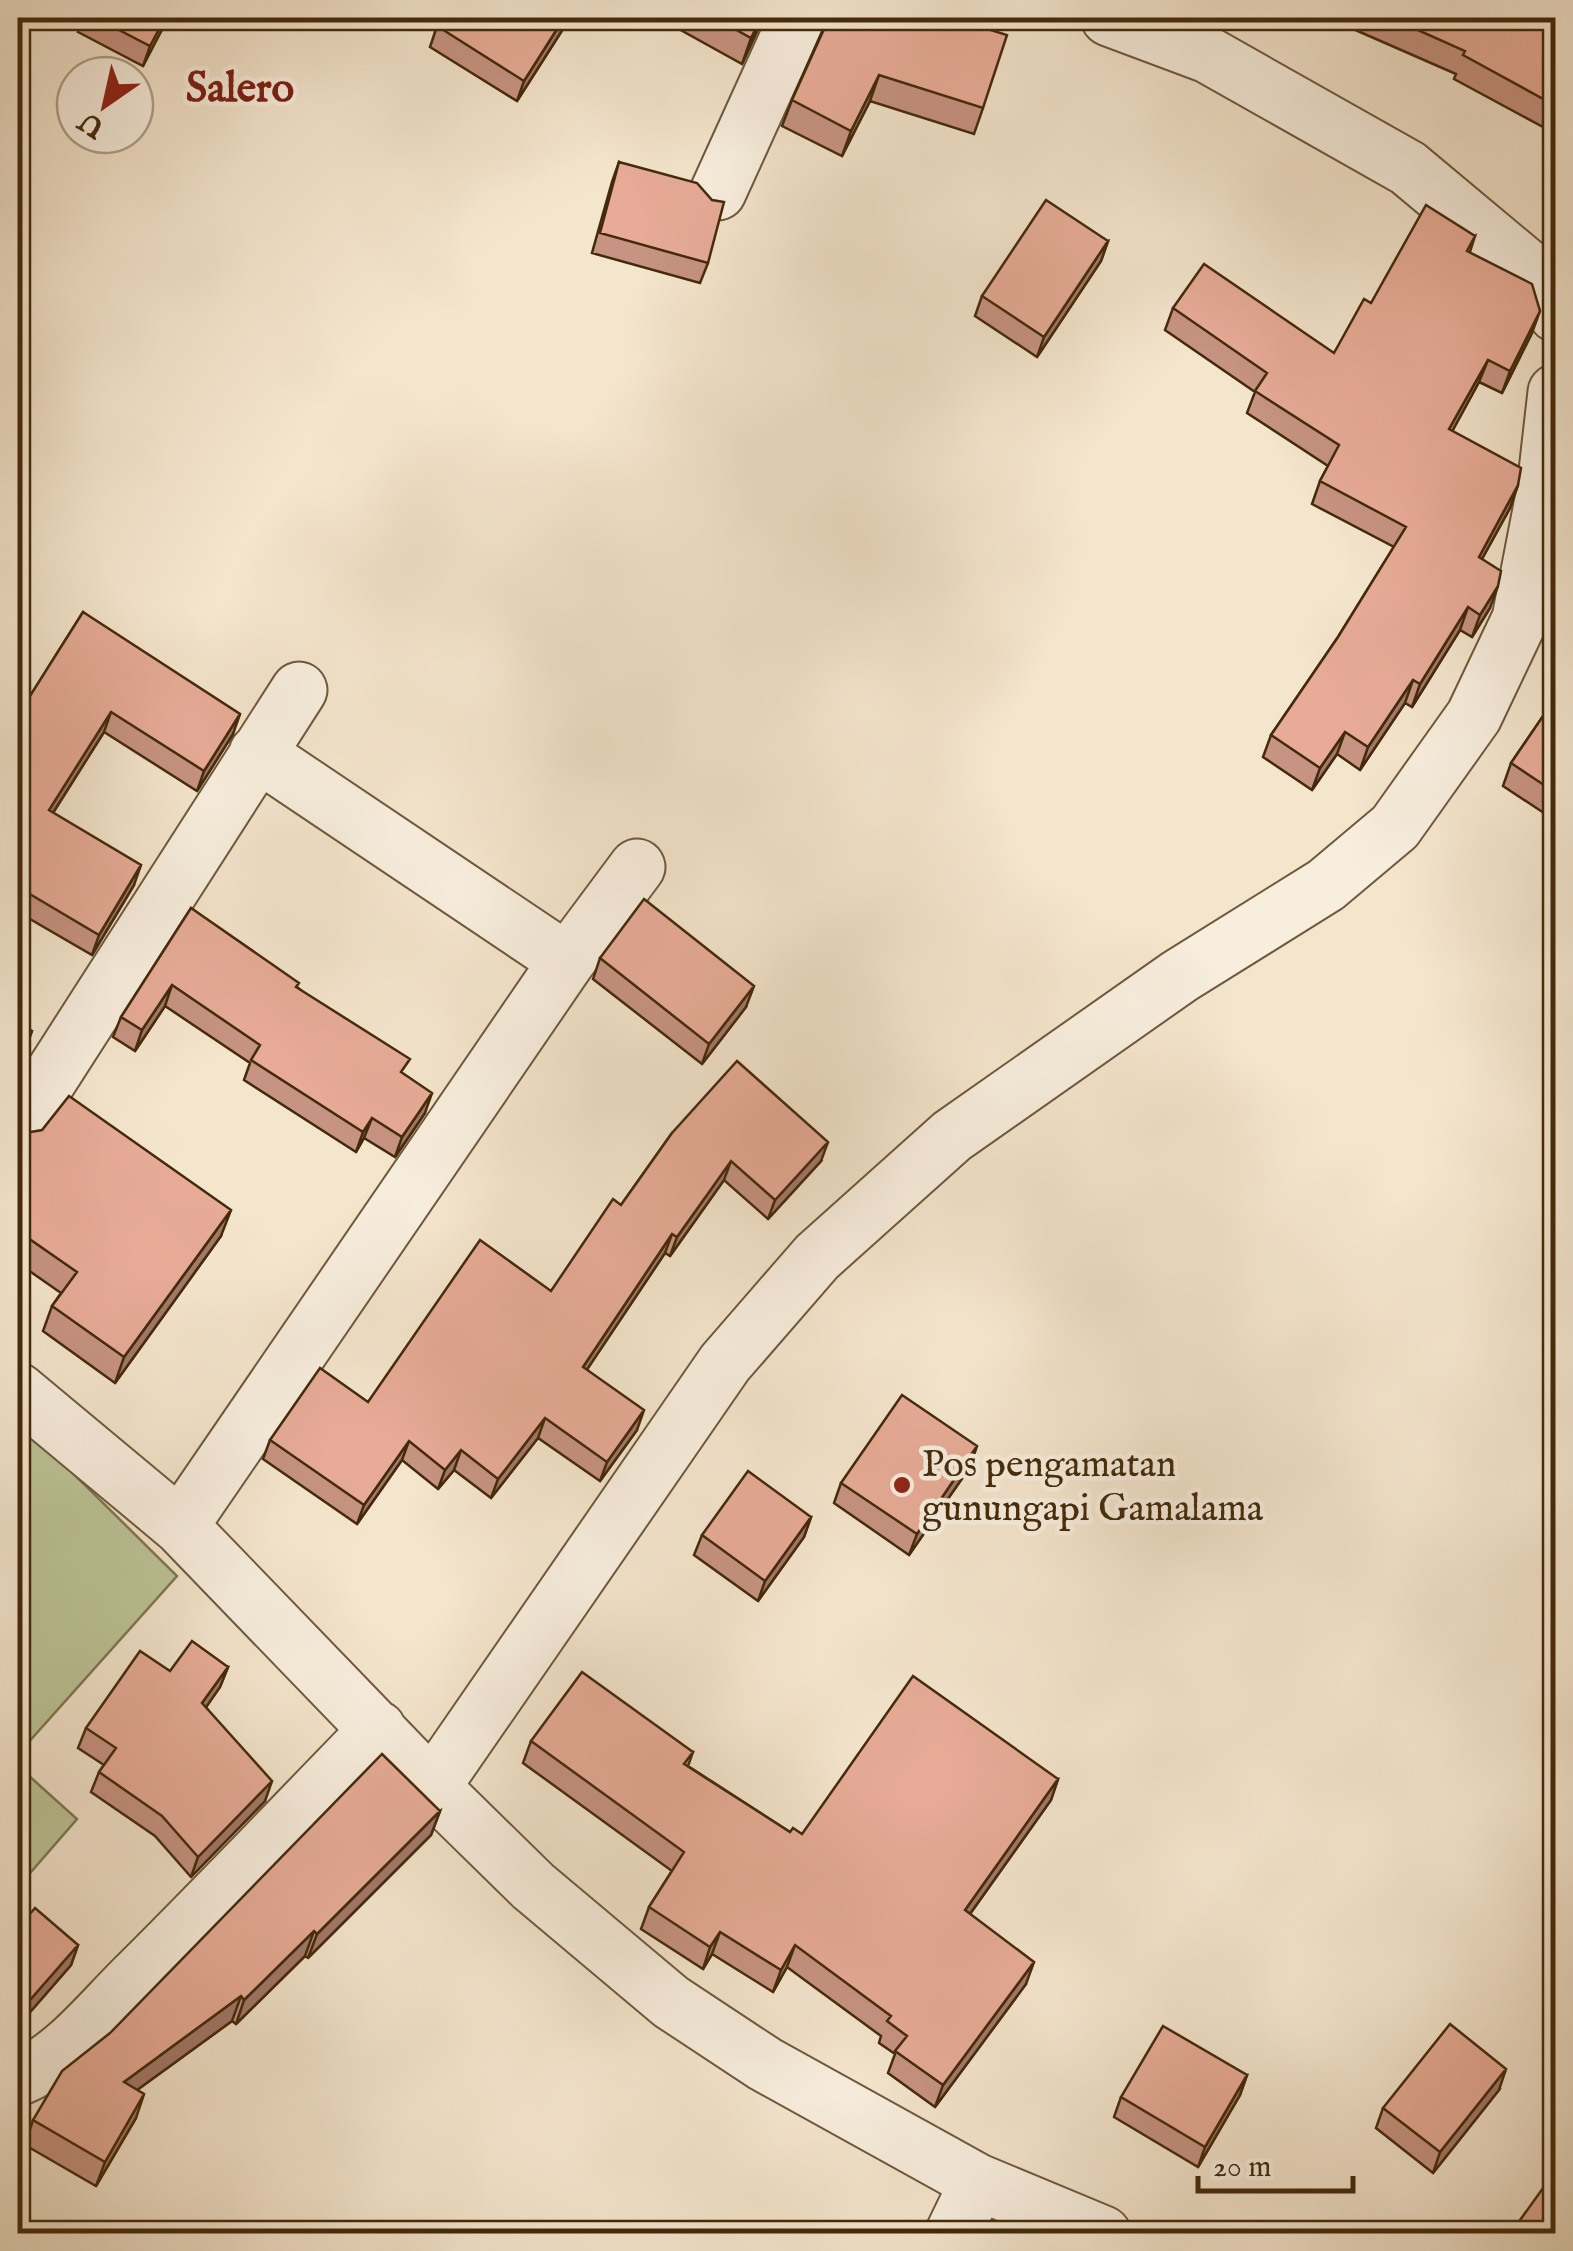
<svg xmlns="http://www.w3.org/2000/svg" width="1573" height="2251" font-family="'IM FELL English',serif">
	<style>
		.green { fill: #bcc498; stroke: #807751; stroke-width: 2.5 }
		.lines { fill: none; stroke-linecap: round; stroke-linejoin: round }
		.minor-casing { stroke: #6f593b; stroke-width: 59 }
		.minor { stroke: #f8eede; stroke-width: 55 }
		.wall { fill: #c79382; stroke: #432a0a; stroke-width: 2.5 }
		.shaded-wall { fill: #a2786a; stroke: #432a0a; stroke-width: 2.5 }
		.building { fill: #e7ab97; stroke: #432a0a; stroke-width: 2.5 }
		.poi-dot { fill: #8f2418; stroke: #f8eede; stroke-width: 4 }
		.labels { text-anchor: middle; stroke-width: 9; stroke-linejoin: round; paint-order: stroke }
		.poi-label { font-size: 38px; fill: #432a0a; stroke: #f8eede; text-anchor: start }
		.quarter-label { font-size: 42px; font-weight: bold; fill: #7a1f14; stroke: #f8eede }
	</style>
	<rect width="100%" height="100%" fill="#f4e5cd"/>
	<filter id="stains"><feTurbulence type="fractalNoise" baseFrequency=".002" numOctaves="4"/><feColorMatrix values="0 0 0 0 .2 0 0 0 0 .09 0 0 0 0 .02 0 0 0 .5 -.17"/></filter>
	<radialGradient id="worn" r=".72"><stop offset=".6" stop-color="#630" stop-opacity="0"/><stop offset="1" stop-color="#630" stop-opacity=".3"/></radialGradient>
	<path class="green" d="M18,1419L177,1576L18,1754Z
		M18,1766L77,1819L18,1887Z"/>
	<g class="lines">
		<g class="minor-casing">
			<path id="minor" d="M1109,18L1208,55L1408,168L1554,290L1556,314
				M718,192L797,18
				M257,753L567,961
				M18,1128L299,690
				M18,1391L180,1526L432,1787L725,1363L817,1257L952,1136L1180,976L1326,885L1395,827L1474,716L1520,619L1545,489L1556,392
				M180,1526L567,961L637,867
				M432,1787L533,1886L671,2002L765,2064L978,2182L1103,2234
				M18,2078C63,2060 98,2015 133,1980C216,1898 296,1813 378,1729
				M953,2234L978,2182"/>
		</g>
		<use href="#minor" class="minor"/>
	</g>
	<path class="wall" d="M84,18H167L143,66L78,32Z
		M570,18L517,101L430,47L437,26Z
		M659,18H763L742,64Z
		M828,18H952L983,108L974,134L870,101L842,156L782,126L792,100Z
		M1328,18H1556V134L1454,79L1456,74Z
		M619,162L708,263L700,283L592,253L612,182Z
		M1475,236L1470,252L1532,333L1502,393L1479,382L1452,431L1518,485L1510,508L1482,559L1490,608L1472,637L1460,630L1412,707L1405,703L1360,770L1337,754L1312,790L1263,757L1271,735L1338,637L1394,547L1312,504L1320,481L1328,466L1247,413L1255,392L1165,330L1173,308L1334,353L1371,303Z
		M1108,241L1101,261L1037,357L975,316L982,296Z
		M83,612L233,734L197,791L104,732L53,813L134,885L92,955L18,912V715Z
		M1556,697V821L1503,786L1511,763Z
		M191,908L297,987L404,1075L425,1113L395,1157L364,1138L356,1152L244,1080L250,1063L165,1006L135,1051L113,1037L121,1017Z
		M600,958L746,1007L702,1064L593,979Z
		M18,1131L221,1236L115,1383L43,1331L52,1306L61,1293L18,1263Z
		M672,1133L821,1161L768,1219L724,1180L670,1256L665,1253L587,1369L637,1430L600,1481L538,1438L491,1498L454,1470L438,1489L402,1460L357,1524L263,1459L270,1440L368,1402L551,1291L621,1205Z
		M970,1467L909,1555L834,1503L841,1483Z
		M811,1517L804,1537L758,1601L694,1555L702,1535Z
		M228,1667L220,1687L206,1707L265,1801L191,1877L155,1836L91,1792L99,1772L104,1765L78,1748L86,1728L170,1671Z
		M531,1741L693,1752L688,1766L790,1832L802,1834L1058,1779L1051,1800L970,1914L1026,1984L935,2107L888,2073L895,2054L879,2043L881,2036L787,1967L773,1992L712,1954L703,1969L641,1929L649,1907L672,1871L523,1763Z
		M440,1811L431,1835L308,1958L305,1956L236,2024L232,2021L137,2090L136,2118L96,2186L25,2145L33,2120Z
		M18,1928L78,1945L71,1965L18,2026Z
		M1247,2075L1240,2095L1198,2167L1114,2117L1121,2097Z
		M1499,2090L1433,2173L1376,2128L1383,2108Z"/>
	<path class="shaded-wall" d="M165,18H167L165,24L143,66L150,46Z
		M564,18H570L517,101L524,81Z
		M761,18H763L742,64L751,38Z
		M879,75L870,101L842,156L851,131Z
		M1108,241L1101,261L1037,357L1044,337Z
		M1540,311L1532,333L1502,393L1510,371Z
		M1488,360L1479,382L1441,452L1449,429Z
		M1518,485L1510,508L1471,579L1479,557Z
		M1498,586L1490,608L1472,637L1480,615Z
		M1468,607L1460,630L1412,707L1420,684Z
		M1413,680L1405,703L1360,770L1368,747Z
		M111,712L104,732L42,830L49,810Z
		M240,714L233,734L197,791L204,771Z
		M1345,732L1337,754L1312,790L1320,768Z
		M141,865L134,885L92,955L99,935Z
		M172,985L165,1006L135,1051L142,1030Z
		M754,986L746,1007L702,1064L709,1044Z
		M32,1031L23,1057L18,1066V1059Z
		M432,1093L425,1113L395,1157L402,1137Z
		M372,1118L364,1138L356,1152L363,1132Z
		M828,1142L821,1161L768,1219L775,1200Z
		M731,1161L724,1180L670,1256L677,1237Z
		M231,1210L221,1236L115,1383L124,1357Z
		M672,1234L665,1253L576,1386L583,1367Z
		M644,1410L637,1430L600,1481L607,1462Z
		M545,1418L538,1438L491,1498L498,1479Z
		M409,1441L402,1460L357,1524L364,1505Z
		M977,1446L970,1467L909,1555L917,1534Z
		M461,1450L454,1470L438,1489L445,1470Z
		M811,1517L804,1537L758,1601L765,1581Z
		M228,1667L220,1687L195,1723L202,1703Z
		M1058,1779L1051,1800L957,1932L965,1910Z
		M272,1781L265,1801L191,1877L198,1857Z
		M440,1811L431,1835L308,1958L317,1934Z
		M314,1931L305,1956L236,2024L244,2000Z
		M720,1932L712,1954L703,1969L710,1947Z
		M78,1945L71,1965L18,2026L23,2008Z
		M795,1945L787,1967L773,1992L781,1970Z
		M1034,1962L1026,1984L935,2107L943,2085Z
		M241,1996L232,2021L115,2106L124,2082Z
		M1506,2069L1499,2090L1433,2173L1440,2152Z
		M1247,2075L1240,2095L1198,2167L1205,2147Z
		M144,2094L136,2118L96,2186L105,2162Z"/>
	<path class="building" d="M96,18H165L150,46Z
		M443,18H564L524,81L437,26Z
		M715,18H761L751,38Z
		M829,18H952L1007,35L983,108L879,75L851,131L792,100Z
		M1391,18H1556V106L1463,55L1465,51Z
		M619,162L697,183L712,200L724,202L708,263L600,233Z
		M1046,200L1108,241L1044,337L982,296Z
		M1426,205L1475,236L1467,251L1532,284L1540,311L1510,371L1488,360L1449,429L1521,468L1518,485L1479,557L1501,571L1498,586L1480,615L1468,607L1420,684L1413,680L1368,747L1345,732L1320,768L1271,735L1338,637L1406,527L1320,481L1339,445L1255,391L1267,373L1173,308L1204,264L1334,353L1364,299L1371,303Z
		M83,612L240,714L204,771L111,712L49,810L141,865L99,935L18,887V715Z
		M1556,697V793L1511,763Z
		M644,899L754,986L709,1044L600,958Z
		M191,908L299,983L296,987L410,1059L401,1072L432,1093L402,1137L372,1118L363,1132L251,1060L260,1045L172,985L142,1030L121,1017Z
		M18,1022L32,1031L18,1059Z
		M737,1061L828,1142L775,1200L731,1161L677,1237L672,1234L583,1367L644,1410L607,1462L545,1418L498,1479L461,1450L445,1470L409,1441L364,1505L270,1440L320,1368L368,1402L480,1240L551,1291L613,1199L621,1205L672,1133Z
		M69,1096L231,1210L124,1357L52,1306L77,1272L18,1231V1131L25,1133L42,1130Z
		M902,1395L977,1446L917,1534L841,1483Z
		M748,1471L811,1517L765,1581L702,1535Z
		M192,1641L228,1667L202,1703L272,1781L198,1857L162,1816L99,1772L116,1748L86,1728L140,1651L170,1671Z
		M582,1672L693,1752L684,1764L790,1832L793,1828L802,1834L913,1676L1058,1779L965,1910L1034,1962L943,2085L895,2051L907,2036L887,2021L891,2016L795,1945L781,1970L720,1932L710,1947L649,1907L684,1852L531,1741Z
		M382,1754L440,1811L317,1934L314,1931L244,2000L241,1996L124,2082L144,2094L105,2162L33,2120L62,2071L110,2033Z
		M35,1908L78,1945L23,2008L18,2003V1928Z
		M1450,2024L1506,2069L1440,2152L1383,2108Z
		M1163,2026L1247,2075L1205,2147L1121,2097Z
		M1556,2170V2234H1510Z"/>
	<circle class="poi-dot" cx="902" cy="1485" r="10"/>
	<g class="labels">
		<g class="poi-label">
			<text x="922" y="1476">Pos pengamatan<tspan x="922" dy="44">gunungapi Gamalama</tspan></text>
		</g>
		<g class="quarter-label">
			<text x="240" y="101">Salero</text>
		</g>
	</g>
	<rect width="1573" height="2251" fill="none" stroke="#f4e5cd" stroke-width="60"/>
	<rect x="20" y="20" width="1533" height="2211" fill="none" stroke="#432a0a" stroke-width="5"/>
	<rect x="30" y="30" width="1513" height="2191" fill="none" stroke="#432a0a" stroke-width="2.5"/>
	<g transform="translate(105 105) rotate(214)"><circle r="48" fill="#f8eede" stroke="#b0a089" stroke-width="2.5"/>
	<path d="M0-8L18 38L0 25L-18 38Z" fill="#8f2418"/>
	<text y="-15" font-size="28" font-weight="bold" text-anchor="middle" fill="#432a0a">U</text>
	</g>
	<path d="M1198 2176v15h155v-15" fill="none" stroke="#432a0a" stroke-width="5"/>
	<text x="1213" y="2176" font-size="30" fill="#432a0a" stroke="#f8eede" stroke-width="8" paint-order="stroke">20 m</text>
	<rect width="100%" height="100%" filter="url(#stains)"/>
	<rect width="100%" height="100%" fill="url(#worn)"/>
</svg>
